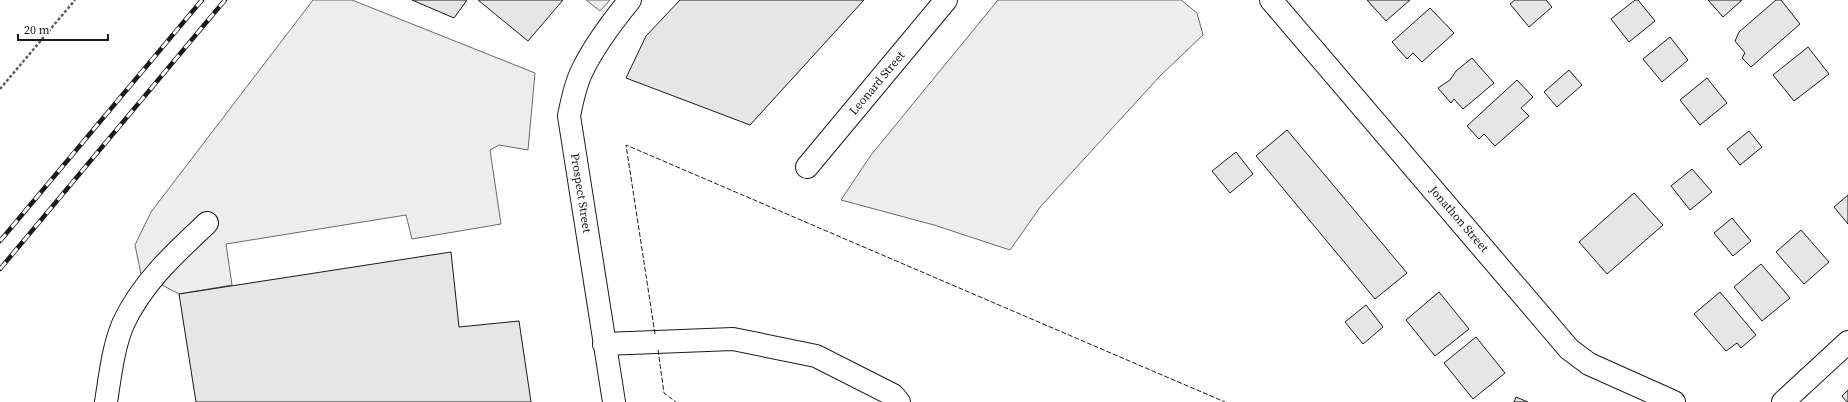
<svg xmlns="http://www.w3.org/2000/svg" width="1848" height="402" font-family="'Source Serif 4',serif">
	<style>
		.parking { fill: #ededed; stroke: #6a6a6a }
		.building { fill: #e6e6e6; stroke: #1a1a1a }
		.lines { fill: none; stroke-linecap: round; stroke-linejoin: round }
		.minor-casing { stroke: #1a1a1a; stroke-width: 24 }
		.path { stroke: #5f5f5f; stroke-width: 2.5; stroke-dasharray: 3 2; stroke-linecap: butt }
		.minor { stroke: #fff; stroke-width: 22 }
		.rail-casing { stroke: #1a1a1a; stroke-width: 4.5 }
		.rail { stroke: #fff; stroke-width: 3; stroke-dasharray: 9; stroke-linecap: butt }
		.fence { stroke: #1a1a1a; stroke-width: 1; stroke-dasharray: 5 2; stroke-linecap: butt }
		.labels { text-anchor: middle; stroke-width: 3; stroke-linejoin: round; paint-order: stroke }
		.street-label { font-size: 12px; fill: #1a1a1a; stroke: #fff }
	</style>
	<rect width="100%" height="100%" fill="#fff"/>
	<path class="parking" d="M313,0H352L535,73L528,150L499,145L490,150L501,224L412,239L406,215L226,244L232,285L179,294L141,274L135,245L151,212Z
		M586,0H610L600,11Z
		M998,0H1181L1197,13L1203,35L1160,76L1041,206L1010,250L934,225L841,200L871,155Z"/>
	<path class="building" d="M412,0H467L454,18Z
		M478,0H563L528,41Z
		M680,0H864L750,125L626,78L646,36Z
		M1367,0H1410L1386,21Z
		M1515,0H1546L1552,7L1529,27L1510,4Z
		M1635,0H1638L1655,21L1629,42L1611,19Z
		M1708,0H1742L1723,17Z
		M1776,0H1781L1800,24L1751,67L1742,58L1745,53L1735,41L1739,32Z
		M1430,8L1454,33L1422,62L1413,53L1407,59L1392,42Z
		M1670,37L1688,60L1662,82L1643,59Z
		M1808,47L1829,74L1794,101L1773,75Z
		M1472,58L1494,83L1463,109L1454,99L1451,103L1438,88L1450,80L1456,71Z
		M1569,70L1582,85L1557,107L1544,92Z
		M1707,78L1727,103L1700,125L1680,100Z
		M1517,80L1533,97L1521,108L1529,116L1495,146L1484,134L1479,139L1467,126Z
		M1287,130L1407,273L1375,299L1256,156Z
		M1749,131L1762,147L1740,165L1727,149Z
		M1236,152L1253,174L1230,193L1212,171Z
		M1692,169L1712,192L1690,210L1671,186Z
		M1634,193L1663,225L1607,274L1579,242Z
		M1848,195V224L1834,207Z
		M1732,218L1751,241L1733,256L1714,233Z
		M1801,230L1829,262L1804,284L1776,252Z
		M451,252L459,327L519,321L531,402H196L179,294Z
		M1761,264L1790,298L1762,321L1734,287Z
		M1439,292L1469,329L1435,356L1406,320Z
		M1720,292L1756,335L1741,348L1737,343L1726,351L1694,314Z
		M1366,305L1383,327L1363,344L1345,322Z
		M1476,337L1505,373L1473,399L1444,363Z
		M1848,390V402H1847L1842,396Z
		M1516,397L1528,402H1514Z"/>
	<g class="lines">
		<g class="minor-casing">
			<path id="minor" d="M1271,0L1569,349L1589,364L1674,402
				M807,167L946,0
				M604,344L733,339L816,356L893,395L899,402
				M106,402C110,377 113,348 123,324C142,283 174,254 207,223
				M614,402L569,116C572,101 575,85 582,71C594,46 612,22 630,0
				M1783,402L1848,342"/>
		</g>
		<path class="path" d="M0,89L75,0"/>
		<use href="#minor" class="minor"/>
		<g class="rail-casing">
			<path id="rail" d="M0,241L202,0
				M0,269L225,0"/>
		</g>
		<use href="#rail" class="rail"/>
		<path class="fence" d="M655,334L626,145L1225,402
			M658,350L664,393L676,402"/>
	</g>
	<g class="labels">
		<g class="street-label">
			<text transform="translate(877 83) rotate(-50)" y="4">Leonard Street</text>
			<text transform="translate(581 193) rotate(81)" y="4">Prospect Street</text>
			<text transform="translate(1459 219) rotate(49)" y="4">Jonathon Street</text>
		</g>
	</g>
	<path d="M18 34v6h90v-6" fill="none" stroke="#1a1a1a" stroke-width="2"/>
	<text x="24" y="34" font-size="12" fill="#1a1a1a" stroke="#ffffff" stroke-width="3" paint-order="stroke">20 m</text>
</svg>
